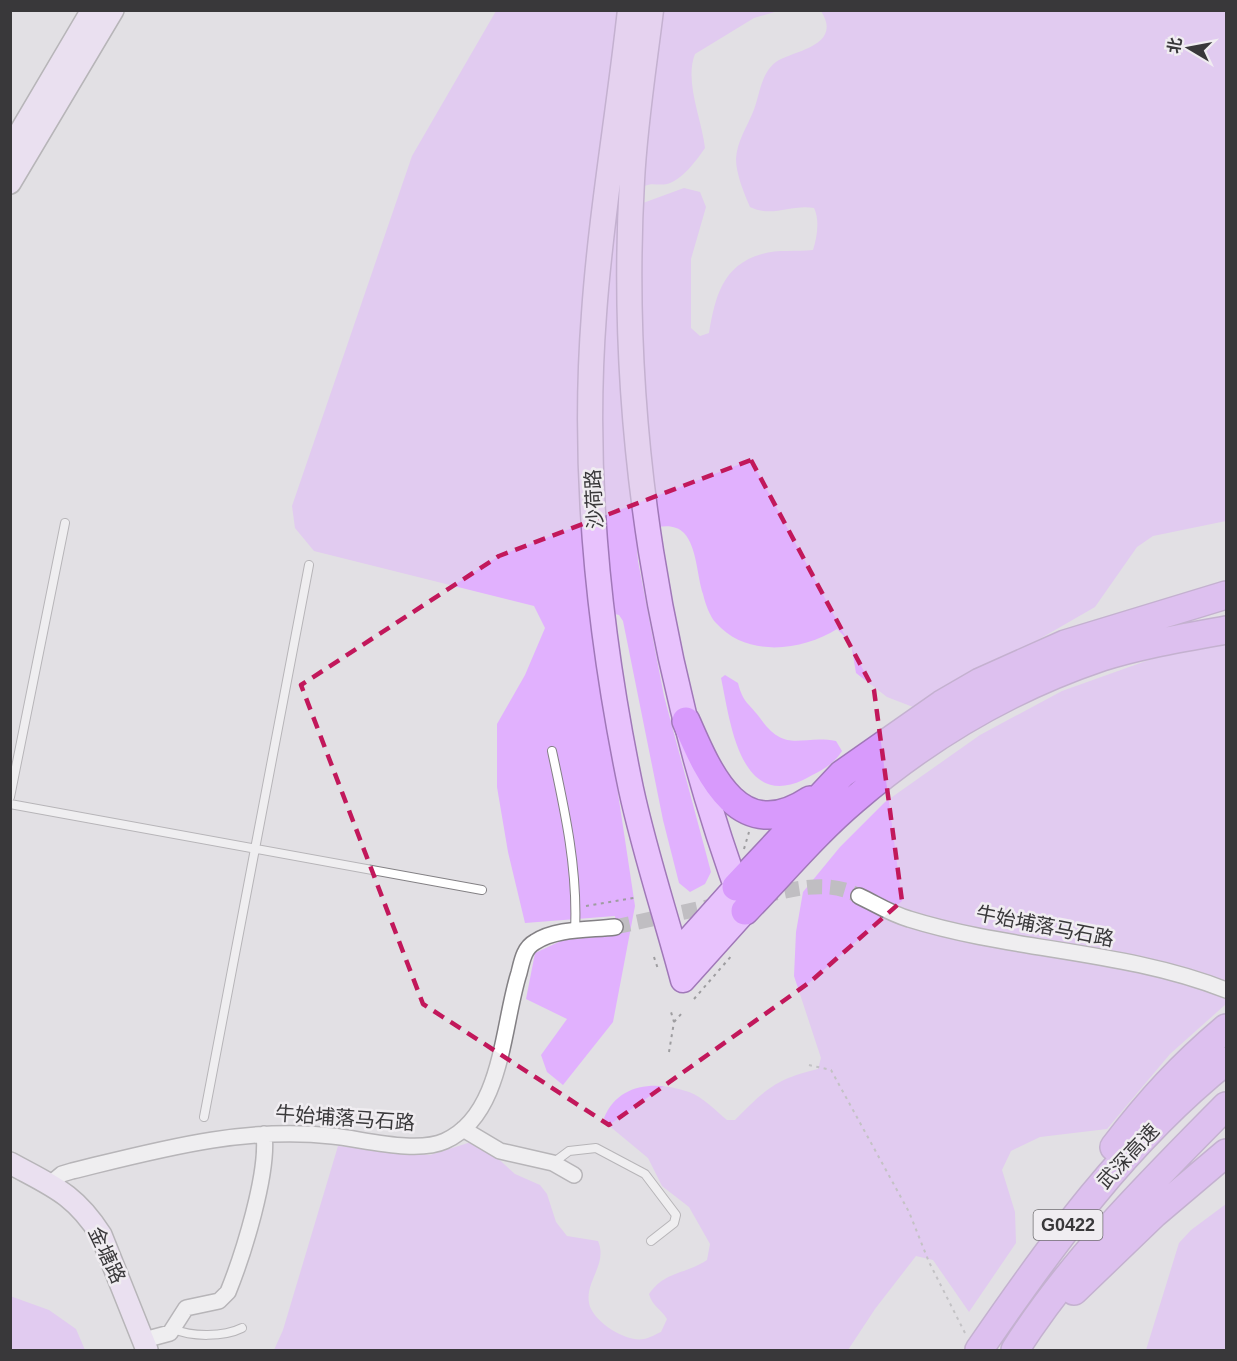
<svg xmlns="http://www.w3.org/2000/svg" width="1237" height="1361" font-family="Arial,'Noto Sans SC',sans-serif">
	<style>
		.green { fill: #e1b1fe }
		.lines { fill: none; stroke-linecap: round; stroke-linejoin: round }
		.street-tunnel { stroke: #c0bec2; stroke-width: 15; stroke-dasharray: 15 8; stroke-linecap: butt }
		.lane-casing { stroke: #838084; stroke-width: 10 }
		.street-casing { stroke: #838084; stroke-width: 18 }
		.secondary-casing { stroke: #838084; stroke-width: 24 }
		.primary-casing { stroke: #a078b8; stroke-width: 27 }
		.highway-casing { stroke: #a078b8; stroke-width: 30 }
		.path { stroke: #9e9da0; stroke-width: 2; stroke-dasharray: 3 4.5; stroke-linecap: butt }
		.lane { stroke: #fff; stroke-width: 8 }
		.street { stroke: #fff; stroke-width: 15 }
		.secondary { stroke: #f3e1fe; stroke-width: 21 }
		.primary { stroke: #e8c2fd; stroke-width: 24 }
		.highway { stroke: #d89afc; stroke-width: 27 }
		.marked { fill: none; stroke: #c2185b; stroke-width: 4.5; stroke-dasharray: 12 8; stroke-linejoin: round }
		.labels { text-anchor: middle; stroke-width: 5; stroke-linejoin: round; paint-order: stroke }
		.shield { fill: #f0edf1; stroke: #706e71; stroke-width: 1.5 }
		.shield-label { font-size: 18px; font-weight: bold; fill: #39383a }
		.street-label { font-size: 20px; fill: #39383a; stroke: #f0edf1 }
	</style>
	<rect width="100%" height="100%" fill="#e2e0e4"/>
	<path class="green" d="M496,11H778L754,18L695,54C684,81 702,120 705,148C697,160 681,181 667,184C657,186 652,182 643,187V203L684,188L700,192L706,207L691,259V328L700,336L709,333C715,298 722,265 762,254C778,249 797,252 813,250C817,238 820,220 814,208C791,204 772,218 750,207C744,193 736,174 736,159C737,141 747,127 753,112C760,96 760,74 776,62C791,51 844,47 821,11H1226V521L1153,536L1137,547L1095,607L961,684L913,707L887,697L856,673L851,643L837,629C802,651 747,658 716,623C710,617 705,603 703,594C697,576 697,547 684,533C672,520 644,527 638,543C636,548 638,556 638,561L664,696L711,872L705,884L690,892L679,883L663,820L623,621L619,615L610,613L602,687L635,906L613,1022L563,1085L547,1072L541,1055L567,1019L526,999L535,953L563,940L616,935L615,916L525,923L508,852L497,787V724L525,675L545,628L534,606L314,551L295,528L292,506L412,156Z
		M1226,638V1004L1170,1054L1107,1129L1040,1137L1011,1151L1002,1170L1015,1212L1016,1243L969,1312L933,1260L916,1256L875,1309L848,1350H274L283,1330L338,1146L430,1155L468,1143L482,1144L515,1174L540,1185L547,1194L556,1222L567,1236L598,1241C608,1264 585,1281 589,1303C592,1321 626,1343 644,1339C650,1338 656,1334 661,1332L667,1319C661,1309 652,1306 649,1294C665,1271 684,1275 707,1260L710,1244L689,1207L662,1186L648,1158L607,1124L604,1118C618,1083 656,1080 689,1092C703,1097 716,1111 727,1120H735C765,1090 775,1079 818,1069L821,1058L794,976L796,932L803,892L840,847L885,802L980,735L1062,691L1146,661Z
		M725,675L738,683C743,703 749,703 760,718C786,755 801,734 836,741L842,751C833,766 818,772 803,780C739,810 730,719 721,678Z
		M1226,1204V1350H1146L1179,1243L1191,1230Z
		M10,1296L49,1310L76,1329L85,1350H11Z"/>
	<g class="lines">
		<path class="street-tunnel" d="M762,896C795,889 828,879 859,896
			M615,927L721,904"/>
		<g class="lane-casing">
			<path id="lane" d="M552,751C565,811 578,870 575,931
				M10,797L65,523
				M10,804L482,890
				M204,1117L309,565
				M553,1163L569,1151L596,1148L645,1174L676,1215L674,1223L651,1241
				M174,1329C191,1337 224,1337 242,1328"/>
		</g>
		<g class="street-casing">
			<path id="street" d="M859,896C876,904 891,914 909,919C1011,951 1125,950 1226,990
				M463,1129L500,1151L553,1163L574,1175
				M50,1184L62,1174L72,1171C158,1150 243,1126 332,1136C363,1139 416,1154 445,1141C503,1115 502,1026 519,973C522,961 524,948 535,942C556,928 590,930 615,927
				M144,1340L170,1333L186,1308L219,1301L228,1292C243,1255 269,1173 264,1134"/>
		</g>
		<g class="secondary-casing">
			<path id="secondary" d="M10,149L92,10
				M10,183L113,10
				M10,1163C52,1186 74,1193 101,1235L147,1350"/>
		</g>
		<g class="primary-casing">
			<path id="primary" d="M630,10C619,112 601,212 594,314C582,471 599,635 631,789C645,854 666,916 683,980
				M651,10C644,67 635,123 632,180C618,426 659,680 745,911L683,980
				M676,954L736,887"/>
		</g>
		<g class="highway-casing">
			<path id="highway" d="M686,721C709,774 739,847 810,800
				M736,887L842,774L942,704L980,682L1065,644L1226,595
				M745,911C781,874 815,833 854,800C927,737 1010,688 1102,657C1143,644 1184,638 1226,630
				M1114,1147C1150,1100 1181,1066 1226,1028
				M1074,1291L1154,1214L1226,1153
				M979,1350C1051,1245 1126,1141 1226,1061
				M1015,1350C1073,1259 1150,1183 1226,1106"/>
		</g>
		<path class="path" d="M744,849L749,832
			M586,906L634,898
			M654,957L658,969
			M694,999L733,954
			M674,1022L683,1012
			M669,1052L674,1022L671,1012
			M809,1065L831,1070L909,1212L929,1262L966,1335"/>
		<use href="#lane" class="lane"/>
		<use href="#street" class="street"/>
		<use href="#secondary" class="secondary"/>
		<use href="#primary" class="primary"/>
		<use href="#highway" class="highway"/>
	</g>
	<path d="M0 0H1237V1361H0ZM751,460L874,690L902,901L810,982L609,1125L423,1004L301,685L499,556Z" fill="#e2e0e4" fill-opacity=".55" fill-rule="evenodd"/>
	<path class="marked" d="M751,460L874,690L902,901L810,982L609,1125L423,1004L301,685L499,556Z"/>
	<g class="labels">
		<rect class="shield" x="1033.5" y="1210" width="69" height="30" rx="4.5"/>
		<g class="shield-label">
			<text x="1068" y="1231">G0422</text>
		</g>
		<g class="street-label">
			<text transform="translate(594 499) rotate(-93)" y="7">沙荷路</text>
			<text transform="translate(1045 926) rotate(11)" y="7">牛始埔落马石路</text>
			<text transform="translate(345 1118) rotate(4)" y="7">牛始埔落马石路</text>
			<text transform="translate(1128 1156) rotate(-47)" y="7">武深高速</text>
			<text transform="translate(107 1255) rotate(65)" y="7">金塘路</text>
		</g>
	</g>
	<rect width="1237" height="1361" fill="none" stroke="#39383a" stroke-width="24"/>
	<g transform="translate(1189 48) rotate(280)" stroke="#f0edf1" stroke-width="4.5" paint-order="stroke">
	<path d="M0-4.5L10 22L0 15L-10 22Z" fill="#39383a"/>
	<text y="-9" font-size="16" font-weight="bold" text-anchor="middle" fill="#39383a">北</text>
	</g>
</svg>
